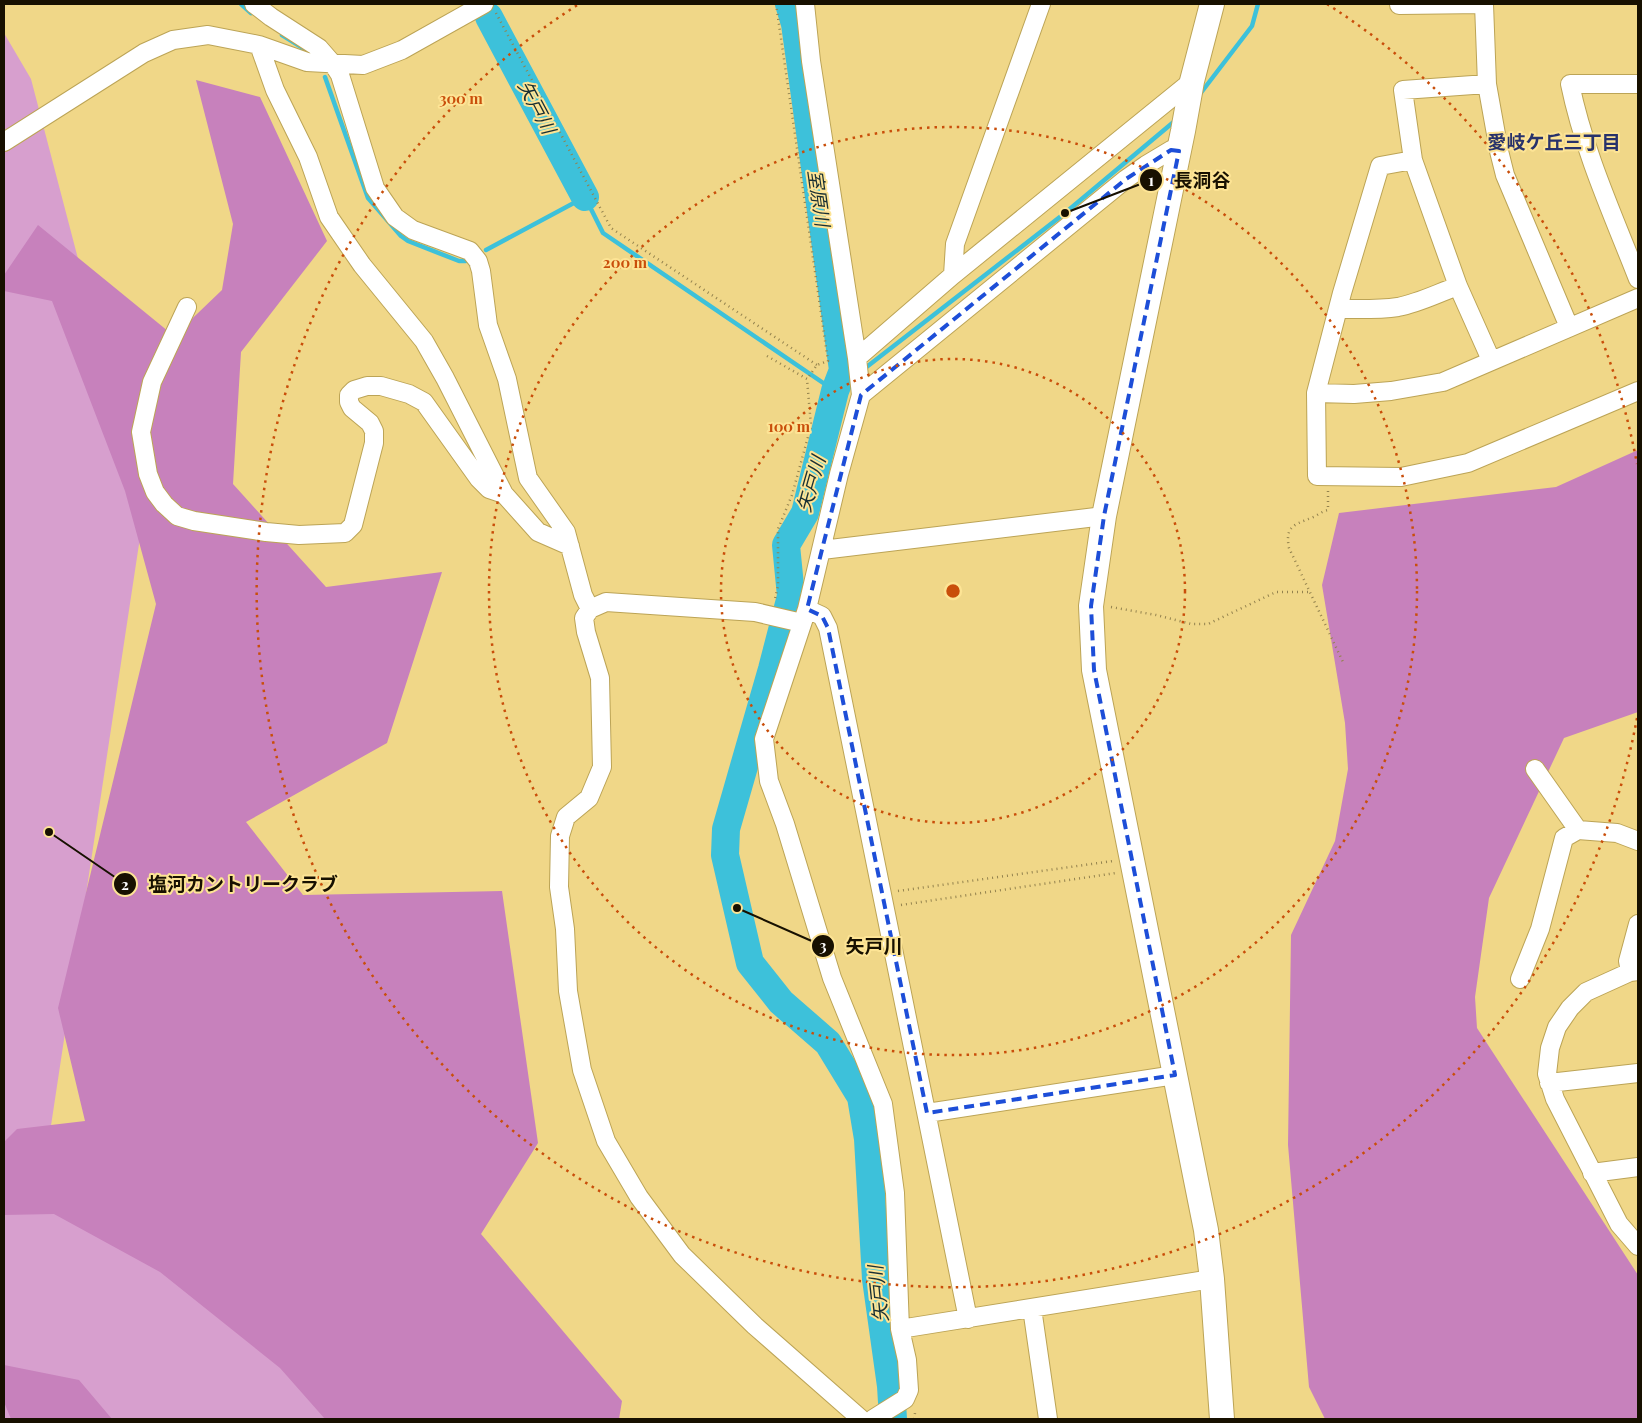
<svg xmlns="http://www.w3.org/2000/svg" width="1642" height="1423" font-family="'Playfair Display','Noto Sans JP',serif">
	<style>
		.green { fill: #d79fce }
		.forest { fill: #c781bc }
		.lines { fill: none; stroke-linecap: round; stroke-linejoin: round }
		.stream { stroke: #3dc1da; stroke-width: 4.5 }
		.river { stroke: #3dc1da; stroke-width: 28 }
		.street-casing { stroke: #bca456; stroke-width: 20 }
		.secondary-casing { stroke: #bca456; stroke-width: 26 }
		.path { stroke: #93824e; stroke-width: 2.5; stroke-dasharray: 1 4; stroke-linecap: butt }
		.street { stroke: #fff; stroke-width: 18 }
		.secondary { stroke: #fff; stroke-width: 24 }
		.marked { fill: none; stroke: #1d4ed8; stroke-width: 4; stroke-dasharray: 10 6; stroke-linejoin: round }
		.ring { fill: none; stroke: #c94e0a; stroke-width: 2.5; stroke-dasharray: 2.5 5 }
		.labels { text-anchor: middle; stroke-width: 4; stroke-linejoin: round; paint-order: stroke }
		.water-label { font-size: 19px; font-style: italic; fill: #193034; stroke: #fde495 }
		.neighbourhood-label { font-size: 19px; font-weight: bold; fill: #28326b; stroke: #fde495 }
		.centre { fill: #c94e0a; stroke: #fde495; stroke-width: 2.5 }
		.ring-label { font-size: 15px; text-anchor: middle; font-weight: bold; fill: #c94e0a; stroke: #fde495; stroke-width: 4; stroke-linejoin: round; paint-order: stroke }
		.leader { fill: none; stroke: #171000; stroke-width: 2 }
		.callout-dot { fill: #171000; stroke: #fde495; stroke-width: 2 }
		.mark-label { font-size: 15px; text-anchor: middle; font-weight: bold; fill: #fff }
		.callout-label { font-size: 19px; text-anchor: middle; font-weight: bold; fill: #171000; stroke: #fde495; stroke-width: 4; stroke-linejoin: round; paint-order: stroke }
	</style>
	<rect width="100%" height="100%" fill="#f0d788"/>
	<path class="green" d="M4,33L31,79L144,511L47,1152L365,1419H4Z"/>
	<path class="forest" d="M196,80L260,97L327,241L241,352L233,484L326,587L442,572L387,743L246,822L303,895L502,891L538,1143L481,1234L622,1401L619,1419H325L280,1368L160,1272L54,1214L4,1215V1142L17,1129L85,1121L58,1008L156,604L125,491L52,301L4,291V275L38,225L174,336L222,290L233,224Z
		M1638,450V712L1564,738L1489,898L1475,997L1477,1028L1638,1275V1419H1325L1309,1387L1288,1145L1291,935L1335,841L1348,769L1345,723L1322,585L1339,513L1556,487Z
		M4,1365L79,1380L112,1419H11L4,1402Z"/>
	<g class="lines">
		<path class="stream" d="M241,4L251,13
			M282,35L303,48
			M325,77L368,198L401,236L408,241L459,261H466
			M1200,94L1252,26L1258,4
			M486,250L585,197L603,233L835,391L854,377
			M864,369L1065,213L1176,120"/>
		<path class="river" d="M789,4L795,24L843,370L835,391L805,513L786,545L791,596L772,669L726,829L725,855L750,963L781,1002L828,1043L861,1097L868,1139L876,1279L891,1386L893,1419
			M489,17L585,197"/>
		<g class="street-casing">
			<path id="street" d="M254,4L271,17L319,48L333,64L340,75L375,188L395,217L413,230L470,251L478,261L481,271L488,325L507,379L528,478L566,532L583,595L590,609L584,618L586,632L600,678L602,767L589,798L566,817L560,836L559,887L565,929L568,991L582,1070L606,1141L639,1197L682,1255L755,1326L861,1419
				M805,4L811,61L857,358L861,395L839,474L807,609L764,739L769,781L785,824L832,978L883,1104L895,1193L900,1329L907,1360L909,1390L905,1399L873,1419
				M1399,4V5L1484,4L1487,84L1499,151L1505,175L1569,327
				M259,45L275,90L308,157L329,217L362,265L424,341L445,378L504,494
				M1487,84L1403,90L1413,160L1458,286L1491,360
				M1638,84H1570C1584,152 1613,215 1638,279
				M4,142L144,53L173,40L208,35L259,45L307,62L363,65L402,50L484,4
				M1413,160L1380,166L1342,293L1316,393L1317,476L1401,477L1468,463L1638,391
				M953,275L1192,81
				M187,307L152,382L141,432L148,474L155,492L164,504L177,516L194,521L266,532L299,535L345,533L353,525L374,443V431L370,423L352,408L349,402V395L354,390L367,386H381L409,394L424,402L479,479L489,489L504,494L538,532L570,546
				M1338,309C1358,309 1378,310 1398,307C1419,303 1438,293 1458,286
				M857,358L953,275L955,244L1041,4
				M1316,393L1354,394L1391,391L1443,382L1638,298
				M861,395L1126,179L1146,165L1171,150L1179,151
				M822,550L1104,516
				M590,609L606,602L755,612L802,623
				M807,609L822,616L828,628L968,1319
				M1535,769L1578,830L1617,833L1638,841
				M1638,971L1630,972L1586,992L1570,1008L1557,1027L1550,1048L1547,1074L1555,1099L1619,1224L1638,1246
				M1630,972L1628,961L1638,924
				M1520,979L1540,929L1564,838L1578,830
				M1549,1083L1638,1073
				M927,1113L1175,1075
				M1592,1173L1638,1167
				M1032,1308L1048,1419
				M900,1329L1212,1279"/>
		</g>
		<g class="secondary-casing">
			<path id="secondary" d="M1212,4L1192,81L1183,131L1104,516L1091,606L1094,670L1206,1230L1212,1279L1222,1419"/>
		</g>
		<path class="path" d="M776,4L828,361L817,365L807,379
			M496,13L611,228L817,365
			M767,356L807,379L811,426L792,495L778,529V586L775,599
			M1328,491V510C1322,511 1317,516 1311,518C1293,525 1285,527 1289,548L1343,662
			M1111,607L1156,615L1191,624H1208L1276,592H1310
			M898,891L1113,861
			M901,905L1116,873
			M914,1419L915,1413"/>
		<use href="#street" class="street"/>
		<use href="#secondary" class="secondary"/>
	</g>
	<path class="marked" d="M1171,150L1179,151L1104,516L1091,606L1094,670L1175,1075L927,1113L828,628L822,616L807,609L861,395L1126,179Z"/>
	<g class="ring">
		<circle cx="953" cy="591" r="232"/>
		<circle cx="953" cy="591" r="464"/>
		<path d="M1637 718A696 696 0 1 1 579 4M1327 4A696 696 0 0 1 1637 464"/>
	</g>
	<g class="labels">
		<g class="water-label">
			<text transform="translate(537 107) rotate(62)" y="7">矢戸川</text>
			<text transform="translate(819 198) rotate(82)" y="7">室原川</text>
			<text transform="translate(811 484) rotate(-74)" y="7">矢戸川</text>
			<text transform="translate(878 1294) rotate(-96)" y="7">矢戸川</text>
		</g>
		<g class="neighbourhood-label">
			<text x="1554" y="149">愛岐ケ丘三丁目</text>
		</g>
	</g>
	<circle cx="953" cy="591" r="8" class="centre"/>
	<g class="ring-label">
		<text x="461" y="104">300 m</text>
		<text x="625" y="268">200 m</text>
		<text x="789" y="432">100 m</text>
	</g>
	<path class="leader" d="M1065 213L1151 180M49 832L125 884M737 908L823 946"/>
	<g class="callout-dot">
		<circle cx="1065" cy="213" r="5"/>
		<circle cx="49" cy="832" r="5"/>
		<circle cx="737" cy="908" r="5"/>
		<circle cx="1151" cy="180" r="12"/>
		<circle cx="125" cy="884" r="12"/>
		<circle cx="823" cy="946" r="12"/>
	</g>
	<g class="mark-label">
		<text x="1151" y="186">1</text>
		<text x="125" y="890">2</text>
		<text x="823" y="951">3</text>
	</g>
	<g class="callout-label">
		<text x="1202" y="187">長洞谷</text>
		<text x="243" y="891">塩河カントリークラブ</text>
		<text x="874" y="953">矢戸川</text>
	</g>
	<rect width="1642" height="1423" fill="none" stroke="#171000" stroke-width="10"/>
</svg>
